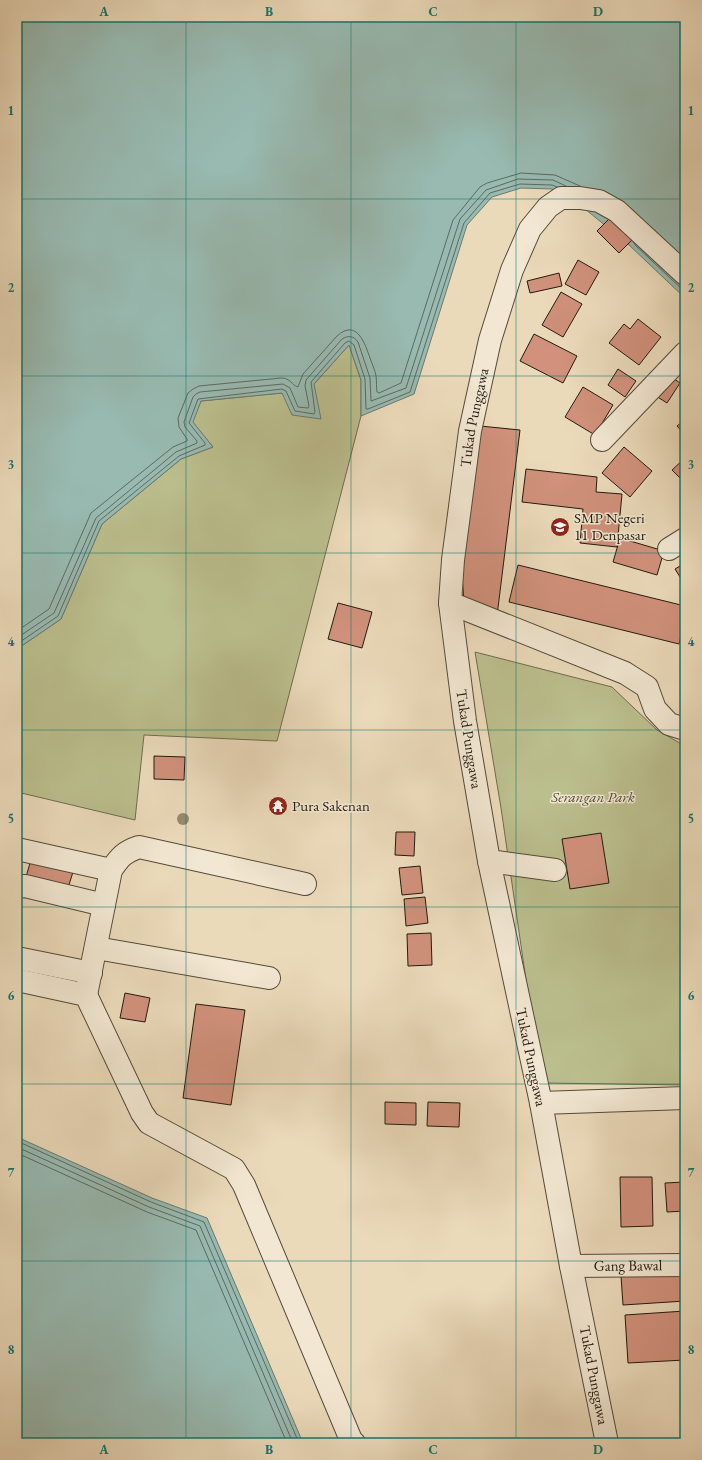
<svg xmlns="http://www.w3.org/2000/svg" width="702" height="1460" font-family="'EB Garamond',serif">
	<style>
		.green { fill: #bbbe8d; stroke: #6e6c4e }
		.water { fill: #98bab1; stroke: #697a70 }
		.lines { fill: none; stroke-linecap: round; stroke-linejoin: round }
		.shore { stroke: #5d6a60; stroke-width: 1 }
		.building { fill: #d1917c; stroke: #221a0f }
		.minor-casing { stroke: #544a3a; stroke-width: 24 }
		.minor { stroke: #f2e7d2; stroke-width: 22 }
		.tree { fill: #968b71 }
		.grid { fill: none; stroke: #0f766e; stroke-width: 1; stroke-opacity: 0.55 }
		.labels { text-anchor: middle; stroke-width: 3; stroke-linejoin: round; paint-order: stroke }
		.street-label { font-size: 15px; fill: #221a0f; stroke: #f2e7d2 }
		.poi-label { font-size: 15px; fill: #221a0f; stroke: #f2e7d2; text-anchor: start }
		.park-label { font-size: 15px; font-style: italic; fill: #504b35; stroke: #f2e7d2 }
		.neatline { fill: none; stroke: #0f766e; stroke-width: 1.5 }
		.grid-label { font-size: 13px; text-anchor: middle; font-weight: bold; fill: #0f766e }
	</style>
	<rect width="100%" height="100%" fill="#ebdaba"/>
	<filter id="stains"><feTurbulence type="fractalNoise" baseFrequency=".005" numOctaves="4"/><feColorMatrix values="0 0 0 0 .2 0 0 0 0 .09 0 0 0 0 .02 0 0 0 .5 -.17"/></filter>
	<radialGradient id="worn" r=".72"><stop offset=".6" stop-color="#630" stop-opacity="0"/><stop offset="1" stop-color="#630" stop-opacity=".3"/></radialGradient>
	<path class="green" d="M349,345L361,380V416L277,741L144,735L135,820L17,792V649L61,619L102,524L181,459L213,447L192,422L201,401L282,393L314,384Z
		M475,652L612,687L657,730L685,746V1085L541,1083L501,808Z"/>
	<path class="water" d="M17,17H685V298L628,244L574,200L552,189L521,188L492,197L467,225L414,394L361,416V380L349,345L314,384L321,419L292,415L282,393L201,401L193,422L213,447L181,459L102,524L61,619L17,649Z
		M17,1137L152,1198L207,1218L303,1443H17Z"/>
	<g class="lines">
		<path class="shore" d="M634,243L635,245L685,292
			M17,631L49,609L91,513L173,447L187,441V439L179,427L178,418L188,393L193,389L199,386L281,378C291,378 291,385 298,387L303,374L337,336C357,318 365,344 370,358C372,364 375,370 376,376C377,382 376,387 377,392L379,393L401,383L453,220L480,187L487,183L521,173L555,175L580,186
			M17,638L54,613L96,518L176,452L197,443V441L185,427L184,422L193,397L196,394L200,392L283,384L290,388L298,407L308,408L309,406L305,386L306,380L342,339C348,335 354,336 358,342L370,378L371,401L406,388L460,219L486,190L518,179L553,180L566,186
			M17,644L58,616L99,521L179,456L205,445V443L189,423L198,399L282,389L286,391L295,411L314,414L315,412L311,382L345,343L349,341L354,345L365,379L366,409H368L410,392L464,223L490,193L520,184L552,185L557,187
			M17,1141L151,1202L204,1222L299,1443
			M17,1147L149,1207L200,1226L293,1443
			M17,1153L147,1212L196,1230L287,1443"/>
	</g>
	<path class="building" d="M613,215L636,236L619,253L597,231Z
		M578,260L599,272L586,295L565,284Z
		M559,273L562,286L530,293L527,281Z
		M561,292L582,304L563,337L542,325Z
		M638,319L661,337L639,365L609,343L624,324L630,329Z
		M534,334L577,356L563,383L520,361Z
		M618,369L636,381L625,397L608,385Z
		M670,376L680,383L667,403L656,396Z
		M583,387L613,405L595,435L565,417Z
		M685,420V435L677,426Z
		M480,426L520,430L497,616L464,602L462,575Z
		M624,447L652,471L630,497L602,473Z
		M685,458V483L672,470Z
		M526,469L597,477L596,492L622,494L617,547L580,543L583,509L522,502Z
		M620,538L664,551L657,575L613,562Z
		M685,563V585L675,569Z
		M518,565L685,606V621L679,644L509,602Z
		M338,603L372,612L362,648L328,639Z
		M154,756L185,757L184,780L154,779Z
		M396,832H415L414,856L395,855Z
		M601,833L609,883L570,889L562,839Z
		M31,860L73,872L67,891L25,880Z
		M420,866L423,893L402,895L399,868Z
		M425,897L428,923L406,926L404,899Z
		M431,933L432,965L408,966L407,934Z
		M125,993L150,998L145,1022L120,1018Z
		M196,1004L245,1010L231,1105L183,1098Z
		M385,1102L416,1103V1125L385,1124Z
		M428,1102L460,1103L459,1127L427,1126Z
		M620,1177H652L653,1226L621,1227Z
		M685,1182V1211L667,1212L665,1183Z
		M685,1272V1301L623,1305L621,1276Z
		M685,1311V1360L628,1363L625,1315Z"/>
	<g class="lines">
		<g class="minor-casing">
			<g id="minor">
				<path d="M602,440L685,353"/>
				<path d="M669,549L685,539"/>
				<path d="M450,603L625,673L647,687L655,709L669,724L685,729"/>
				<path d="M17,849L111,870"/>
				<path d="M489,861L555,870"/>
				<path d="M17,887L25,886L104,905"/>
				<path d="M96,948L269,978"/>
				<path d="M17,958L91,973"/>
				<path d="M17,980L86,995L142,1113L149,1123L234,1169L244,1185L351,1440L354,1443"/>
				<path d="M86,995L111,870C120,857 124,852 139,847L305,884"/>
				<path d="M541,1103L685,1098"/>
				<path id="s1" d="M571,1266L685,1265"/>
				<path id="s2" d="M607,1443L571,1266L541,1103L489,861L465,721L450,603L453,560L470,431L490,340L512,270L530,229L548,207L561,198H580L599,201L617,211L685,274"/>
			</g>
		</g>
		<use href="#minor" class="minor"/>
	</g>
	<circle class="tree" cx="183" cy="819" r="6"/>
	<path class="grid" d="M186,17V1443M351,17V1443M516,17V1443M17,199H685M17,376H685M17,553H685M17,730H685M17,907H685M17,1084H685M17,1261H685"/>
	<defs>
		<g id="school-disc" transform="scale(1)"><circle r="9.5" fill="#8f2418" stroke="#f2e7d2"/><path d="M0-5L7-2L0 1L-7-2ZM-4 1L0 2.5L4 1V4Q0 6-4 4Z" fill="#fff"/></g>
		<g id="temple-disc" transform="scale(1)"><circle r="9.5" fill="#8f2418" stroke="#f2e7d2"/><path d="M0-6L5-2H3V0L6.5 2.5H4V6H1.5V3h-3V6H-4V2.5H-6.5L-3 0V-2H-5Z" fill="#fff"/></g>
	</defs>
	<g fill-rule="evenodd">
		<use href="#school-disc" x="560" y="527"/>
		<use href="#temple-disc" x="278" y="806"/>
	</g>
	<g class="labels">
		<g class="street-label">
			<text dy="5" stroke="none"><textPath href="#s2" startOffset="1042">Tukad Punggawa</textPath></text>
			<text transform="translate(469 739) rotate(81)" y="5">Tukad Punggawa</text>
			<text transform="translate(531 1057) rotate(78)" y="5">Tukad Punggawa</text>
			<text dy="5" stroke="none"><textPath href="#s1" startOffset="57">Gang Bawal</textPath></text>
			<text transform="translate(594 1375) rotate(79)" y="5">Tukad Punggawa</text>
		</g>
		<g class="poi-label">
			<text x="574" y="523">SMP Negeri<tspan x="574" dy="17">11 Denpasar</tspan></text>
			<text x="292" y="811">Pura Sakenan</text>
		</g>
		<g class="park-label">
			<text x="593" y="802">Serangan Park</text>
		</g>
	</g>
	<rect width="702" height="1460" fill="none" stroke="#ebdaba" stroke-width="44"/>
	<rect x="22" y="22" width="658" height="1416" class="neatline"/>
	<g class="grid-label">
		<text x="104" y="16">A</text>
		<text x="269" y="16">B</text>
		<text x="433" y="16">C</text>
		<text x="598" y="16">D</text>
		<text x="11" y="115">1</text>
		<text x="691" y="115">1</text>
		<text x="11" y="292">2</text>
		<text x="691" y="292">2</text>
		<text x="11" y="469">3</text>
		<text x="691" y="469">3</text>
		<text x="11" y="646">4</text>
		<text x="691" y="646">4</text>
		<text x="11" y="823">5</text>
		<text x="691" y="823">5</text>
		<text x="11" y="1000">6</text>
		<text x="691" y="1000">6</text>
		<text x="11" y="1177">7</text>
		<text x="691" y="1177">7</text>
		<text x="11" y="1354">8</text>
		<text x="691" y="1354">8</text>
		<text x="104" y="1454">A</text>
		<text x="269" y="1454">B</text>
		<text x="433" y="1454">C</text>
		<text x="598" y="1454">D</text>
	</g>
	<rect width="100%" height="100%" filter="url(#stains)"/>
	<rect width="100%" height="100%" fill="url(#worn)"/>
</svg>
